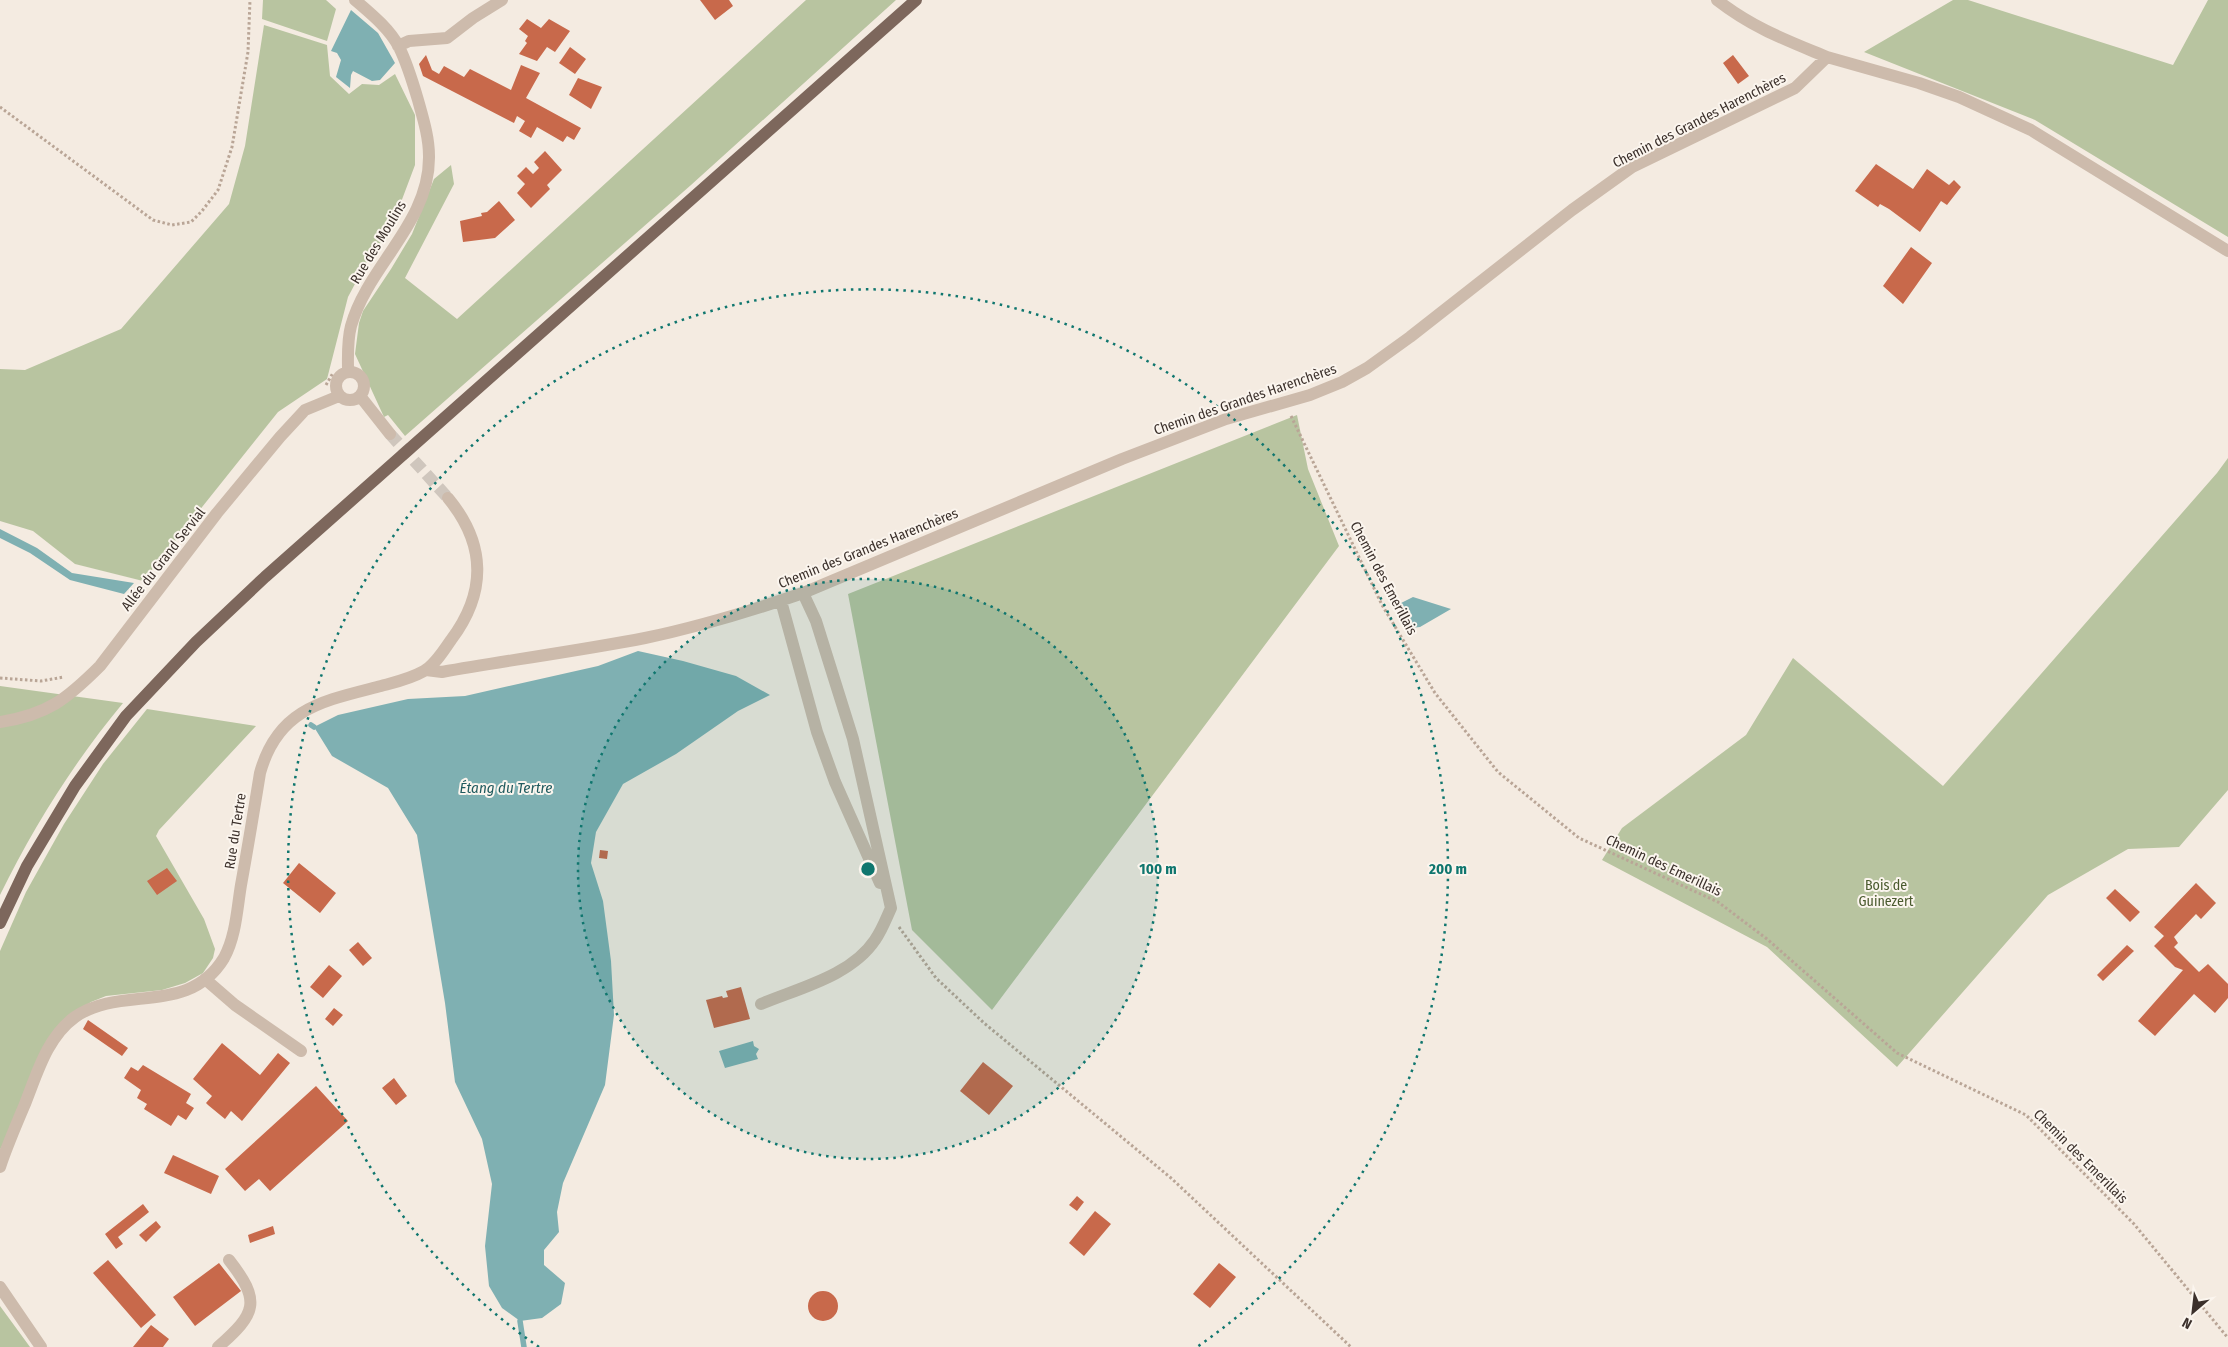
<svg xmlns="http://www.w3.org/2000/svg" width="2228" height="1347" font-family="'Fira Sans Condensed',sans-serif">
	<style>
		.green { fill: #b8c4a0 }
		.water { fill: #7fb0b2 }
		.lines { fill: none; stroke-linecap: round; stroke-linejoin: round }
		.stream { stroke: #7fb0b2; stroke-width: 5.5 }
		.building { fill: #c8694b }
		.minor-tunnel { stroke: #cfc6bd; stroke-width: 12; stroke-dasharray: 12 6; stroke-linecap: butt }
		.path { stroke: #b9a596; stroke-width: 3; stroke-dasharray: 2.5 2.5; stroke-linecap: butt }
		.minor { stroke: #cdbbac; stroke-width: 12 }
		.major { stroke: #7d675c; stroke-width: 12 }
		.ring { fill: none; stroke: #0f766e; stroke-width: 2.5; stroke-dasharray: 2.5 5 }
		.labels { text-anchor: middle; stroke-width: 4; stroke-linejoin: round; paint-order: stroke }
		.street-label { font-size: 14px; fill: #3b302b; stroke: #fbf5ee }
		.park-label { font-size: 14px; fill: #4a5a2e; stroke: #fbf5ee }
		.water-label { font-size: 15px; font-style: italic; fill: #1f5a5e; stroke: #fbf5ee }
		.centre { fill: #0f766e; stroke: #fbf5ee; stroke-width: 2.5 }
		.ring-label { font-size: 15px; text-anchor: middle; font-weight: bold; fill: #0f766e; stroke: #fbf5ee; stroke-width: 4; stroke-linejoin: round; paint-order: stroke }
	</style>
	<rect width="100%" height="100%" fill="#f4ebe1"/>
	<path class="green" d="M263,0H326L336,9L327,41L262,19Z
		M806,0H896L691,185L405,436L388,415L384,417L355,354L359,323L363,311L391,269L412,234L434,179L451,165L454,184L405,278L457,319Z
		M1953,0H1968L2173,65L2208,0H2228V237L2035,120L1864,52Z
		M264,25L327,45L330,76L349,94L362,84L379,85L395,74L415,115V165L389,234L372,252L348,297L327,379L278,412L143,581L75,564L33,531L0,521V369L25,370L121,329L229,204L245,146Z
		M1297,415L1308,469L1339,546L992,1010L912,930L848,594Z
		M2228,458V790L2179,847L2128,849L2048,895L1897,1067L1767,947L1602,860L1622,828L1746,735L1793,658L1943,786L2217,473Z
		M0,686L123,703C74,762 34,826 0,895Z
		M147,709L256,726L159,830L156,836L204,919L215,949L213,958L203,973L185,983L162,990L106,996L91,1002L65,1019L0,1150V951L26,892L64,824L103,764Z
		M0,1306L30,1347H0Z"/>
	<path class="water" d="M351,10L378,33L395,63L380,80L372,81L353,71L351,75L350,88L336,77L341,60L337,53L331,51Z
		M0,529L37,548L72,573L134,583L124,594L70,580L30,553L0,538Z
		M1413,597L1451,609L1420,627L1410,628L1399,604Z
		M638,651L683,661L736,676L770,695L738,711L676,754L623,784L596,832L591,863L603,901L611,961L614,1015L605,1085L563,1183L557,1212L559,1232L544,1250V1265L565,1283L561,1304L542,1318L520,1321L502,1308L489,1286L485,1246L492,1184L482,1139L455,1082L445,1003L417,835L388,788L332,756L314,727L338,715L408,699L465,696L598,666Z
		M753,1041L754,1046L759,1049L756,1054L758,1059L725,1068L719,1051Z"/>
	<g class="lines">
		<path class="stream" d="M311,725L314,727
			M520,1321L524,1347"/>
	</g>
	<path class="building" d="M700,0H729L733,6L715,20Z
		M527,19L541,28L549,19L570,31L555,52L547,47L537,61L519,54L527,43L525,41L528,36L519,29Z
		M570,47L586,59L575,74L559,63Z
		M426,55L432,70L439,74L444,66L464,77L470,69L511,90L521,65L540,73L526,98L581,128L574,140L567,136L563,142L537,127L531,138L519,131L525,121L517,116L514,123L423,76L419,64Z
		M1733,55L1749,76L1738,84L1723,63Z
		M578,78L602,87L591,109L569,95Z
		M545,151L562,170L547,185L550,189L531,208L517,193L525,184L517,176L526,167L533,174L539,168L534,162Z
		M1876,164L1913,189L1927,169L1949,185L1954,180L1961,187L1947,205L1941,201L1920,232L1889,209L1880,204L1878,207L1855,191Z
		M499,201L515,220L495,238L463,242L460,221L482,216L481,213L487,212Z
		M1911,247L1932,263L1903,304L1883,286Z
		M600,850L608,851L607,859L599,858Z
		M299,863L336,893L320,913L283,883Z
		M167,868L177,881L157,895L147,881Z
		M2196,883L2216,903L2201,919L2196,914L2174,937L2178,943L2174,947L2199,972L2208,964L2228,984V998L2215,1013L2194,994L2155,1036L2138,1021L2183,970L2175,967L2154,946L2164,936L2154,927Z
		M2115,889L2140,912L2130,922L2106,898Z
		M358,942L372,958L363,966L349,950Z
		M2127,945L2134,951L2103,981L2097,975Z
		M329,965L342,976L323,998L310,987Z
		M741,987L750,1019L714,1028L706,1000L722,996L723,998L728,997L726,991Z
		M334,1008L343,1015L333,1026L325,1019Z
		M88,1020L128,1048L122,1056L83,1029Z
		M222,1043L260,1075L278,1053L290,1063L242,1121L231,1111L225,1119L208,1105L206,1103L212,1096L193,1079Z
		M983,1062L1013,1086L989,1115L960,1091Z
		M143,1065L191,1094L186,1103L194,1108L186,1120L178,1115L171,1126L144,1109L147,1104L137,1098L141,1090L124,1078L131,1067L138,1071Z
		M394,1078L407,1096L396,1105L382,1088Z
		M316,1086L348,1121L270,1191L259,1179L245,1191L225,1169Z
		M173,1155L219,1176L211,1194L164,1173Z
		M1077,1196L1084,1202L1077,1211L1069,1205Z
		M143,1204L149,1212L118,1237L123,1244L116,1249L105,1234Z
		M1095,1211L1111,1224L1084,1256L1069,1243Z
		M156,1221L161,1227L146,1242L139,1235Z
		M273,1226L275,1234L250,1243L248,1235Z
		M108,1260L156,1315L141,1328L93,1273Z
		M219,1263L241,1291L195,1326L173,1297Z
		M1219,1263L1236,1277L1210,1308L1193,1294Z
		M808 1306a15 15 0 1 1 30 0a15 15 0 1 1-30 0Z
		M151,1325L169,1339L163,1347H133Z"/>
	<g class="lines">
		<path class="minor-tunnel" d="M390,434L448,498"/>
		<path class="path" d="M0,107L153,220L172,225L191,222L202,211L218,190L232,147L248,52L250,0
			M326,385L333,373
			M1291,416L1382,605L1435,693L1498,772L1579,838L1718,902L1767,939L1897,1053L2026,1115L2134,1224L2228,1338
			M0,678L41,681L64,677
			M899,927L936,978L984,1023L1171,1178L1351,1347"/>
		<path class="minor" d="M398,46L409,41L447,38L473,18L502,0
			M1827,57L1919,83L1959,97L2031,130L2228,251
			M348,371C348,356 347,341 351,326C368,265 430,223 429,156C429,137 423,118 418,100C413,83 407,63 399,47C389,28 370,13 355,0
			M336 386a14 14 0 1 1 28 0a14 14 0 1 1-28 0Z
			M360,396L390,434
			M781,601L817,732L835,782L880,883
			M426,670L442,672C509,660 578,651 645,638C698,627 751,611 803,593L1122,459L1226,419L1310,395L1342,382L1367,368L1410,337L1572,210L1632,167L1795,88L1827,57C1786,40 1753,28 1717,0
			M0,722C47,715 67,699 100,666L217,513L280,437L305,410L339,396
			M205,979L235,1005L301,1051
			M761,1004C799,988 851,976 875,940C882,930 886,919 891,908L853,739L816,621L803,593
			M0,1167C7,1146 16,1125 25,1104C37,1074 47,1037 75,1017C122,984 188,1017 224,958C236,936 237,909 241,885C248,847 254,810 260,773C278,708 323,701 381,686C396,682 410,679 424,671C435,665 444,650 451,640C487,592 486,544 448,498
			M0,1287L41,1347
			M218,1347C257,1313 261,1301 229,1260"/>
		<path class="major" d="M0,923L27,866L75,786L126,716L196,642L265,577L916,0"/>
	</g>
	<circle cx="868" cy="869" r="290" fill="#0f766e" fill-opacity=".12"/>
	<g class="ring">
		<circle cx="868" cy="869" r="290"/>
		<path d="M539 1347A580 580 0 1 1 1197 1347"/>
	</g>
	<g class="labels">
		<g class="street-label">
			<text transform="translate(1699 120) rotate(-27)" y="5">Chemin des Grandes Harenchères</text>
			<text transform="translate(378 242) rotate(-59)" y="5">Rue des Moulins</text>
			<text transform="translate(1245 399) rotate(-19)" y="5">Chemin des Grandes Harenchères</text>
			<text transform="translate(868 548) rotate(-22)" y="5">Chemin des Grandes Harenchères</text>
			<text transform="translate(163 559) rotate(-52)" y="5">Allée du Grand Servial</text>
			<text transform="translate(1384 578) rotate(62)" y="5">Chemin des Emerillais</text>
			<text transform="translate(235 831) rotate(-81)" y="5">Rue du Tertre</text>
			<text transform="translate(1664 865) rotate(25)" y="5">Chemin des Emerillais</text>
			<text transform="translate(2081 1156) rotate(45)" y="5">Chemin des Emerillais</text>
		</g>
		<g class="park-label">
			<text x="1886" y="890">Bois de<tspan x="1886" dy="16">Guinezert</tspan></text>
		</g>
		<g class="water-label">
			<text x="506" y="793">Étang du Tertre</text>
		</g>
	</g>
	<circle cx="868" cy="869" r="8" class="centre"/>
	<g class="ring-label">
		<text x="1158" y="874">100 m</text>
		<text x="1448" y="874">200 m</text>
	</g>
	<g transform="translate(2193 1312) rotate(208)" stroke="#fbf5ee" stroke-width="4" paint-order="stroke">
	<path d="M0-4L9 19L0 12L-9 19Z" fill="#3b302b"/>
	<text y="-8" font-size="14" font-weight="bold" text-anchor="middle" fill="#3b302b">N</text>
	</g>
</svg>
